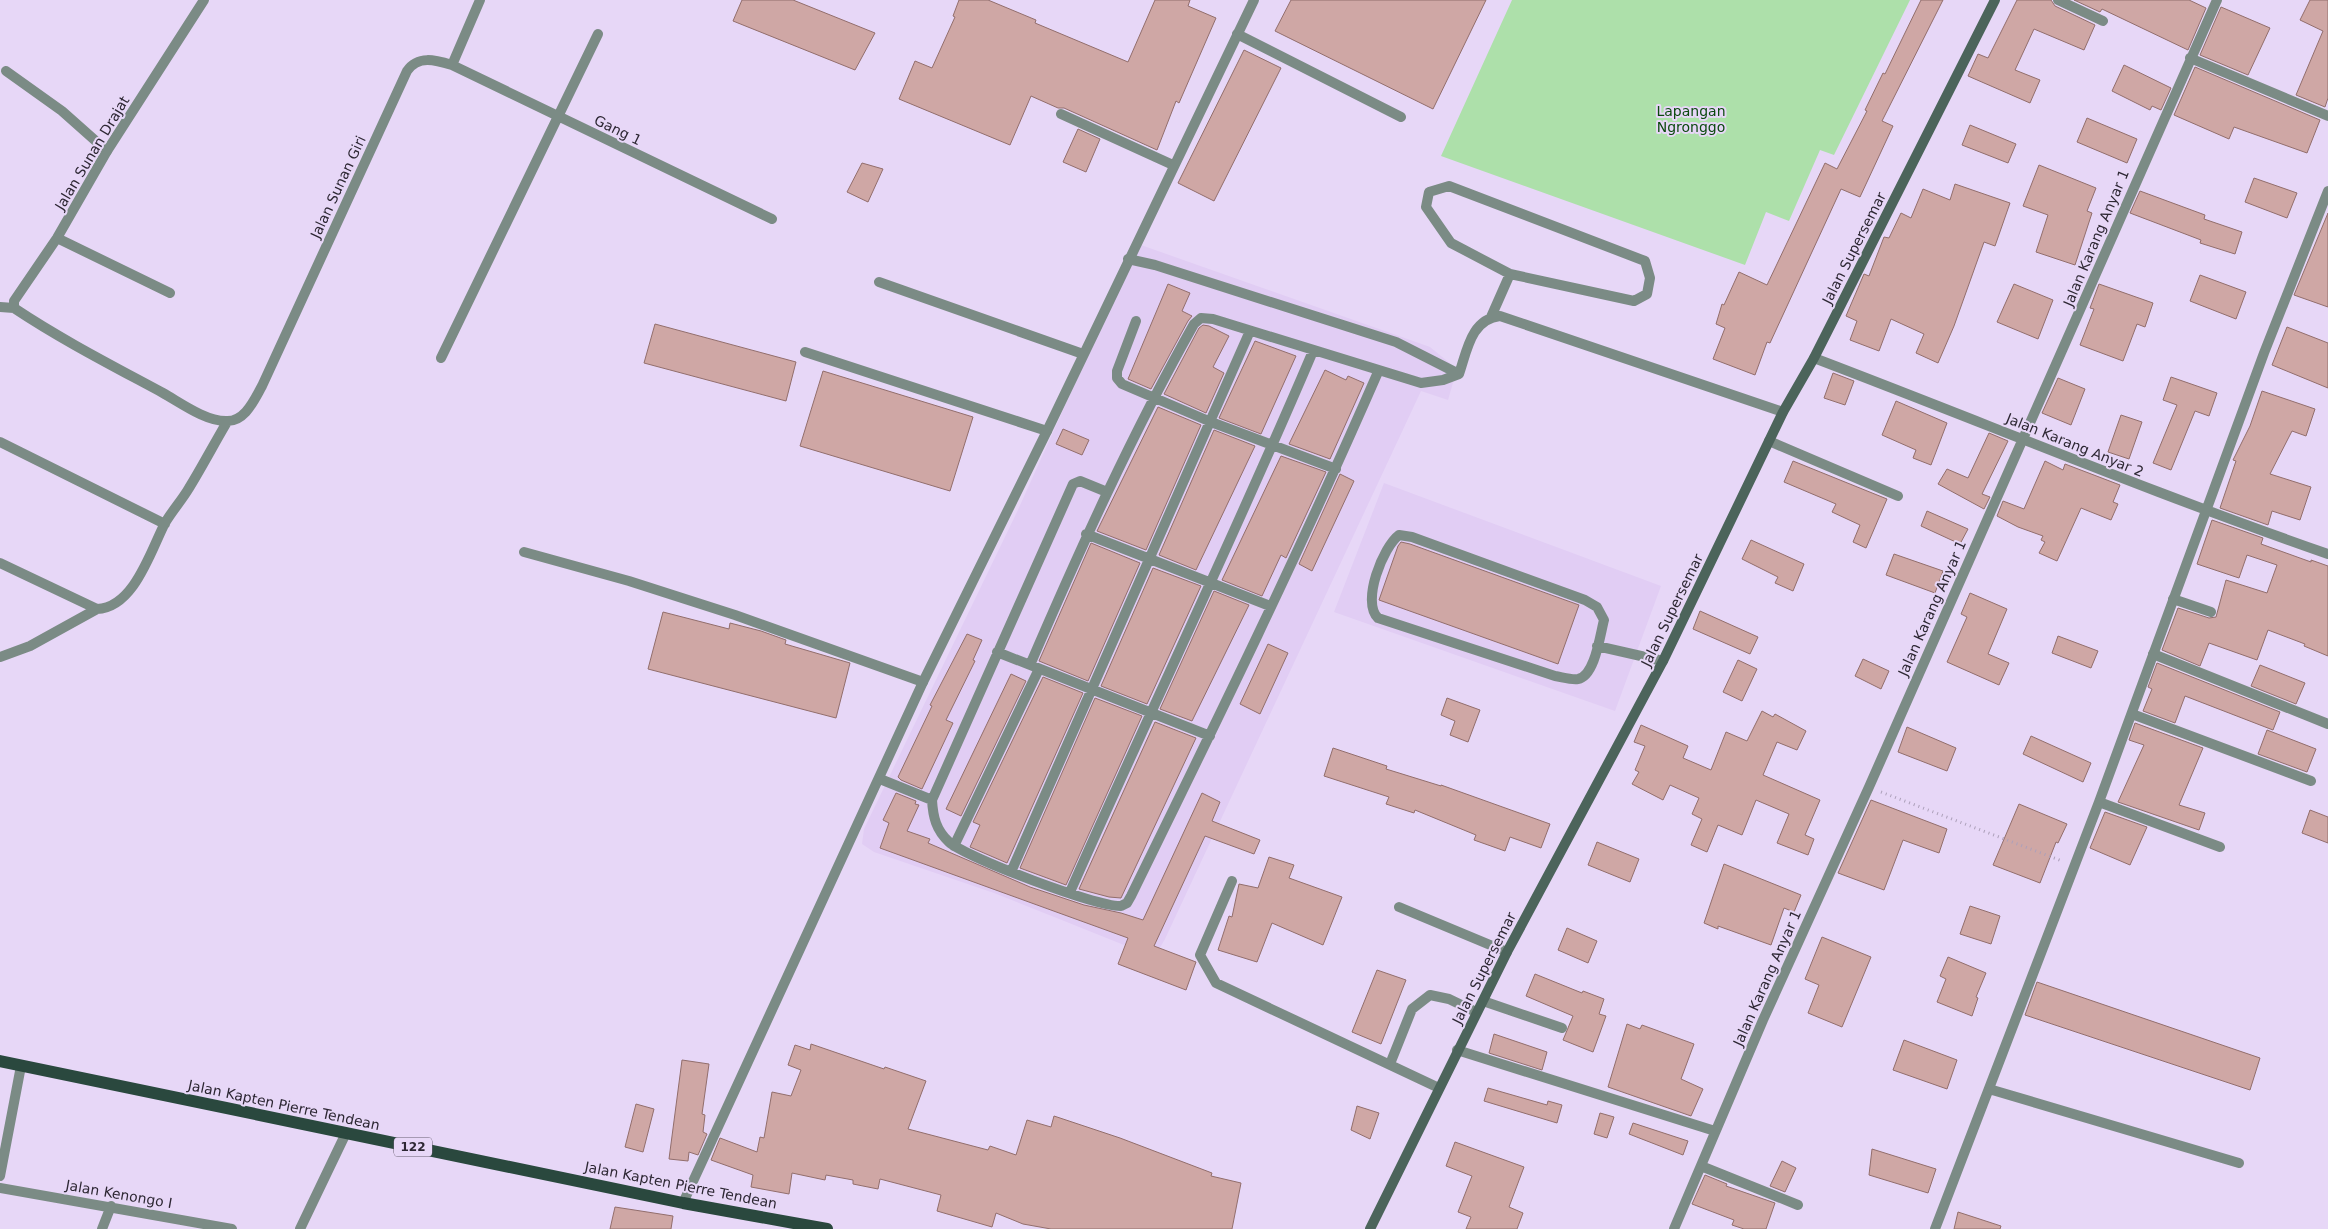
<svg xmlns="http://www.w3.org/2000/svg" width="2328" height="1229" font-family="'DejaVu Sans',sans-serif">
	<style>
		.built { fill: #e1cdf4 }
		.green { fill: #ade0aa }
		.building { fill: #cfa7a5; stroke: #926e6c }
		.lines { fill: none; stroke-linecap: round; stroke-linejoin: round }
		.path { stroke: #ada0ba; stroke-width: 3; stroke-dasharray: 1 4; stroke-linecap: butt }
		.lane { stroke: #7b8b85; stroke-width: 10 }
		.street { stroke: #7b8b85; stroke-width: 10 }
		.secondary { stroke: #4c645b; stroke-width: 10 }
		.primary { stroke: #2a483e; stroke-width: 12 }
		.labels { text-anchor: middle; stroke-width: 4; stroke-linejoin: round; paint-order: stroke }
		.shield { fill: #e7d7f7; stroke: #655c6e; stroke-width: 1 }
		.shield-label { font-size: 12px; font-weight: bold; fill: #2d2733 }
		.park-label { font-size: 14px; fill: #0b4a0e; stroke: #e7d7f7 }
		.street-label { font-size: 14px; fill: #2d2733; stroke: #e7d7f7 }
	</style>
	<rect width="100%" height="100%" fill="#e7d7f7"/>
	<path class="built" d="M1138,244L1430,347L1457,369L1448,400L1421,391L1165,939L1158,951L1149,955L994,893L874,852L862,844L864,829L1017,512Z
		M1384,483L1661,586L1615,711L1334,612Z"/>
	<path class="green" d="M1512,0H1910L1834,155L1820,150L1789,221L1766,212L1745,265L1441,156Z"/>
	<path class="building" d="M742,0H793L875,33L855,70L733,21Z
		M959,0H988L1036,20L1035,23L1128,62L1155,0H1190L1188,6L1216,18L1179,103L1176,101L1157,150L1064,108H1058L1031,96L1010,145L899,99L915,61L932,68L955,17L953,16Z
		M1291,0H1486L1433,109L1275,31Z
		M1921,0H1943L1882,121L1893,126L1860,197L1841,189L1770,343L1767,342L1755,375L1713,359L1725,328L1716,324L1722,304L1724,305L1739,272L1767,285L1825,163L1837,169L1867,111L1865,110L1883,73L1885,74Z
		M2017,0H2051L2055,6L2095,25L2084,50L2034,29L2015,70L2040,80L2030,103L1968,76L1978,54L1988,58Z
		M2074,0H2189L2206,8L2188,50L2102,9L2100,12Z
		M2310,0H2328V98L2325,107L2296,95L2323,31L2300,20Z
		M2221,7L2270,28L2248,75L2200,55Z
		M1244,50L1281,68L1214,201L1178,183Z
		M2124,65L2171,88L2161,110L2152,106L2150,110L2112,91Z
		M2195,67L2320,120L2307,153L2234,127L2229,139L2174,115Z
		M2087,118L2137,139L2127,163L2077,142Z
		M1970,125L2016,144L2008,163L1962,145Z
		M1078,129L1100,139L1086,172L1063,162Z
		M862,163L883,169L868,202L847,192Z
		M2039,165L2096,188L2087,211L2092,213L2075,265L2036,252L2048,215L2023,206Z
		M2254,178L2297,193L2287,218L2245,202Z
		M1955,184L2010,203L1995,246L1984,242L1954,326L1938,363L1916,353L1924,334L1891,319L1879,351L1850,340L1857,321L1846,316L1864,274L1869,276L1884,237L1889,238L1901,213L1911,218L1923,189L1950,200Z
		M2140,191L2205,215L2204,219L2242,232L2235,254L2200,243L2201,240L2130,213Z
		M2328,213V307L2294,295Z
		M2200,275L2246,292L2236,319L2190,301Z
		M1168,284L1190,293L1182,311L1192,316L1188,321L1151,389L1128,379Z
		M2014,284L2053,300L2038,339L1997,322Z
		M2099,284L2153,303L2145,327L2137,324L2123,361L2080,345L2094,309L2090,308Z
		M655,324L796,362L786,401L644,363Z
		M1203,325L1209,326L1229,336L1213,367L1224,373L1206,413L1164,394L1199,328Z
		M2287,327L2328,343V388L2272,365Z
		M1255,341L1296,356L1261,434L1219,418Z
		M1325,370L1346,380L1348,376L1364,383L1330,459L1289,444Z
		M823,371L973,417L950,491L800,446Z
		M1833,373L1854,381L1845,405L1824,398Z
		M2171,377L2217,393L2209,416L2195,411L2171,470L2153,463L2177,405L2163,400Z
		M2058,378L2085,389L2071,425L2042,413Z
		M2262,391L2315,409L2306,436L2292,431L2270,474L2311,487L2300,520L2272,511L2268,525L2220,508L2236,461L2233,460L2250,426Z
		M1896,401L1947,423L1931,465L1913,458L1916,450L1882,435Z
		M1158,407L1201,425L1146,550L1097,531Z
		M2121,415L2142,422L2129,459L2108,452Z
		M1063,429L1089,440L1082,455L1056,444Z
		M1214,430L1255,446L1196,570L1159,555Z
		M1989,433L2008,441L1982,494L1990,497L1984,509L1938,484L1947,469L1968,478Z
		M1281,456L1326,472L1286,558L1281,555L1262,596L1222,580Z
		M1793,461L1887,499L1866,548L1853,542L1860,525L1832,512L1836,504L1784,482Z
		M2045,461L2063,470L2065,464L2120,485L2113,502L2118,504L2111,520L2081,508L2057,561L2039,553L2045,542L2041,540L2043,536L2018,527L1997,516L2003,501L2024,509Z
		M1340,474L1354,481L1312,571L1299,564Z
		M1927,511L1968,529L1960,544L1921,526Z
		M2212,520L2263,538L2261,544L2311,562V560L2328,566V656L2304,646L2305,644L2268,630L2257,660L2209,643L2200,666L2162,650L2178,608L2209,618L2216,617L2226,580L2267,593L2277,565L2247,555L2239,578L2197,564Z
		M1751,540L1804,564L1793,591L1775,583L1778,577L1742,559Z
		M1401,542L1410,544L1579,605L1558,664L1379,600L1398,546Z
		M1091,543L1140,563L1088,681L1039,661Z
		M1894,554L1943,571L1935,593L1886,575Z
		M1153,568L1201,586L1147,704L1101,686Z
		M1214,591L1249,605L1192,721L1160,709Z
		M1970,593L2007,609L1988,654L2009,663L1999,685L1947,662L1967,617L1961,614Z
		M1700,611L1758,637L1750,654L1693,629Z
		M663,612L729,629L730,623L761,631L786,640L785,644L850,663L836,718L648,669Z
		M967,634L982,640L973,660L975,661L946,720L953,723L922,789L901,780L898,777L932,706L930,705Z
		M2058,636L2098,651L2091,668L2052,653Z
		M1268,644L1288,653L1260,714L1240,704Z
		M1863,659L1889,671L1881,689L1855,676Z
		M1738,660L1757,669L1742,701L1723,692Z
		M2157,663L2280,712L2273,730L2185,696L2175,723L2143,711L2152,689L2148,687Z
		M2260,665L2305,683L2296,704L2251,686Z
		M1011,674L1026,681L961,816L946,809Z
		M1043,677L1083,693L1007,863L970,847L980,825L973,822Z
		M1095,698L1142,716L1066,885L1020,868Z
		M1447,698L1480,710L1468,742L1450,735L1455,721L1441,715Z
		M1762,711L1773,717L1775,714L1806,731L1797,750L1777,742L1763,775L1820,800L1805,835L1814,839L1808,855L1777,843L1789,814L1756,800L1742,835L1718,825L1707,852L1691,845L1702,819L1692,814L1699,798L1670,785L1663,800L1632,784L1639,772L1635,770L1645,746L1634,742L1641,725L1688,746L1683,758L1711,770L1726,732L1747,741Z
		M1155,722L1196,738L1121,898L1109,897L1079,889Z
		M2135,723L2203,748L2179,805L2205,813L2199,830L2118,802L2144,745L2129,740Z
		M1907,727L1956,748L1947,771L1898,752Z
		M2267,730L2316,749L2307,772L2258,754Z
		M2031,736L2091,763L2083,782L2023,754Z
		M1333,748L1387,766L1386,769L1441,786V785L1550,824L1541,848L1510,837L1505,851L1474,840L1476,835L1415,810L1414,813L1386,804L1389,797L1324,776Z
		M896,793L916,801L915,804L919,805L907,831L930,839L928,843L1030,887L1084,905L1121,913L1143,920L1202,793L1220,802L1212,821L1260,840L1254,854L1205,836L1154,946L1196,962L1186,990L1118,964L1128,938L880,848L889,823L883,820Z
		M1871,800L1947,829L1939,853L1903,840L1884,890L1838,873Z
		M2019,804L2067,824L2058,843L2056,842L2040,883L1993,865Z
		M2310,810L2328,817V843L2302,833Z
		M2105,812L2147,827L2130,865L2090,848Z
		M1597,842L1639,859L1630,882L1588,865Z
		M1269,857L1294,865L1289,878L1342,897L1323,945L1272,923L1257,962L1218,950L1229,916L1232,917L1239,884L1258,888Z
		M1724,864L1801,895L1794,912L1784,908L1771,945L1718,926V929L1704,923Z
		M1970,906L2000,916L1991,944L1960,934Z
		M1567,928L1597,941L1588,963L1558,950Z
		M1822,937L1871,957L1842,1027L1808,1013L1819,985L1805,979Z
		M1948,957L1986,973L1976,997L1978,998L1972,1016L1937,1002L1946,979L1940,976Z
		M1377,970L1406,980L1381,1044L1352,1032Z
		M1535,974L1582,993L1583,991L1604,999L1599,1014L1606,1016L1593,1052L1563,1040L1573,1016L1526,996Z
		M2037,982L2260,1058L2250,1090L2025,1015Z
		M1627,1024L1640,1029L1642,1025L1694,1044L1681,1079L1703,1089L1691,1116L1608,1087Z
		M1494,1034L1547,1052L1542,1070L1489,1053Z
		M1904,1040L1957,1060L1947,1089L1893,1070Z
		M811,1044L884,1069L885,1067L926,1081L908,1129L988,1150L990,1146L1016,1155L1027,1120L1051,1127L1054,1116L1120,1138L1212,1173L1211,1176L1241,1183L1232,1229H1051L1023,1224L996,1213L992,1227L937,1211L941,1195L880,1179L878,1189L853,1184V1180L826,1175L825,1180L792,1173L789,1194L751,1187L753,1175L711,1160L720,1138L757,1152L760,1137L764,1138L772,1092L791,1096L801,1070L788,1065L795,1045L810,1050Z
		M682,1060L709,1064L702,1114L705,1115L703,1132L707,1134L698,1155L689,1152L688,1161L669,1159Z
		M1488,1088L1547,1105L1548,1101L1562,1105L1557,1123L1484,1101Z
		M636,1104L654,1109L643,1152L625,1147Z
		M1357,1106L1379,1113L1370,1139L1351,1130Z
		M1600,1113L1614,1117L1607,1138L1594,1134Z
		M1633,1123L1688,1141L1683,1155L1629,1134Z
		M1455,1142L1524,1167L1509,1207L1523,1213L1517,1229H1466L1471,1217L1458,1212L1472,1176L1446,1166Z
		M1872,1149L1936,1169L1928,1193L1869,1175Z
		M1782,1161L1796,1168L1785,1192L1770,1186Z
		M1705,1175L1727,1184L1726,1186L1775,1203L1766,1229H1744L1732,1225L1734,1220L1692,1204Z
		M615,1207L673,1216L671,1229H610Z
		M1958,1212L2001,1226L2000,1229H1954Z"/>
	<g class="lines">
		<path class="path" d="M1881,792L2062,861"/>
		<path class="lane" d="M1237,34L1401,117
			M6,71L62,111L107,151
			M1061,114L1173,165
			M1449,186L1645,261L1650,278L1647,294L1634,301L1510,274L1451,243L1426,207L1429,192Z
			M1128,259L1155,265L1396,342L1459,374C1467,351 1471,319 1500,316L1783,412
			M879,282L1083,354
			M1491,317L1510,274
			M1136,321L1117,371V378L1122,384L1211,422L1336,469
			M805,352L1047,431
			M1107,492L1080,481L1073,484L932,800C933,817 936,830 949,842C967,858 1097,907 1121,906L1127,903L1131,896C1216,723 1301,549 1378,372
			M1086,534L1270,606
			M1399,535L1412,537L1585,600L1597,607L1604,620C1600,635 1595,676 1578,679C1571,680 1562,677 1555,676L1378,618C1361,602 1383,547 1399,535Z
			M524,552L629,581L735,615L923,682
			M2173,599L2211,612
			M1597,646L1663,661
			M997,652L1210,736
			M2153,654L2328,724
			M1030,665C1080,549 1132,434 1194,324L1201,318L1213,319L1421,383L1443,380L1459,374
			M2132,714L2311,781
			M880,779L932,800
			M954,846L1039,669
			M1011,872L1250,331
			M1232,881L1200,955L1216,983L1439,1088
			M1070,892C1150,711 1236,533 1313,351
			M1399,907L1507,952
			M1483,1001L1562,1028
			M1390,1064L1412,1009L1430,995L1449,999L1476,1012"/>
		<path class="street" d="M2058,0L2103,21
			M2190,58L2328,116
			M452,65L480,0
			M57,238L170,293
			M0,307L14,308V301L57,238L107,151L204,0
			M14,308C62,340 113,366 163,393C181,403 205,421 226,421C245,422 254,400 262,386L407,71C418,55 435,60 452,65L772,219
			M441,358L598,34
			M1814,358C1985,423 2155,494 2328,554
			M1769,441L1898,496
			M0,442L165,524
			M0,563L97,609
			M0,657L30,646L97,609C134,608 151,550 165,523C172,511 182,500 189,488C202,467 214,444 227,422
			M2099,802L2220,847
			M1457,1050L1715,1131
			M1989,1089L2239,1163
			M1701,1166L1798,1205
			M0,1176L21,1066
			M0,1188L232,1229
			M683,1203L923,682L1047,431L1254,0
			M102,1229L111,1206
			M300,1229L346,1133
			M1674,1229L1763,1020L1869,787L2217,0
			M1935,1229L2099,802L2264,353L2328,191"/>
		<path class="secondary" d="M1370,1229L1507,952L1663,661L1783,412L1814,358L1995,0"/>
		<path class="primary" d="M0,1061L683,1203L827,1229"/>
	</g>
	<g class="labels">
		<rect class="shield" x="394" y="1137.5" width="38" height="19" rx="4"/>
		<g class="shield-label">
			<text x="413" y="1151">122</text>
		</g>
		<g class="park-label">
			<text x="1691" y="116">Lapangan<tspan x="1691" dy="16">Ngronggo</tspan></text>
		</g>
		<g class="street-label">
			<text transform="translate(618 130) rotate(26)" y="5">Gang 1</text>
			<text transform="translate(92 153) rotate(-59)" y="5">Jalan Sunan Drajat</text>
			<text transform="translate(338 187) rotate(-65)" y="5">Jalan Sunan Giri</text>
			<text transform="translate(2096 238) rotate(-67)" y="5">Jalan Karang Anyar 1</text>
			<text transform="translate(1854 248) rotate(-63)" y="5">Jalan Supersemar</text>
			<text transform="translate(2075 445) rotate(22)" y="5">Jalan Karang Anyar 2</text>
			<text transform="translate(1932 608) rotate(-66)" y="5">Jalan Karang Anyar 1</text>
			<text transform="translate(1672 610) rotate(-64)" y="5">Jalan Supersemar</text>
			<text transform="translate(1484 968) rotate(-63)" y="5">Jalan Supersemar</text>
			<text transform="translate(1767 978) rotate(-66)" y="5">Jalan Karang Anyar 1</text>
			<text transform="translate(284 1105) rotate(12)" y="5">Jalan Kapten Pierre Tendean</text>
			<text transform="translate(681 1185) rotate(11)" y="5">Jalan Kapten Pierre Tendean</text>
			<text transform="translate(119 1194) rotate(10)" y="5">Jalan Kenongo I</text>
		</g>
	</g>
</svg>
